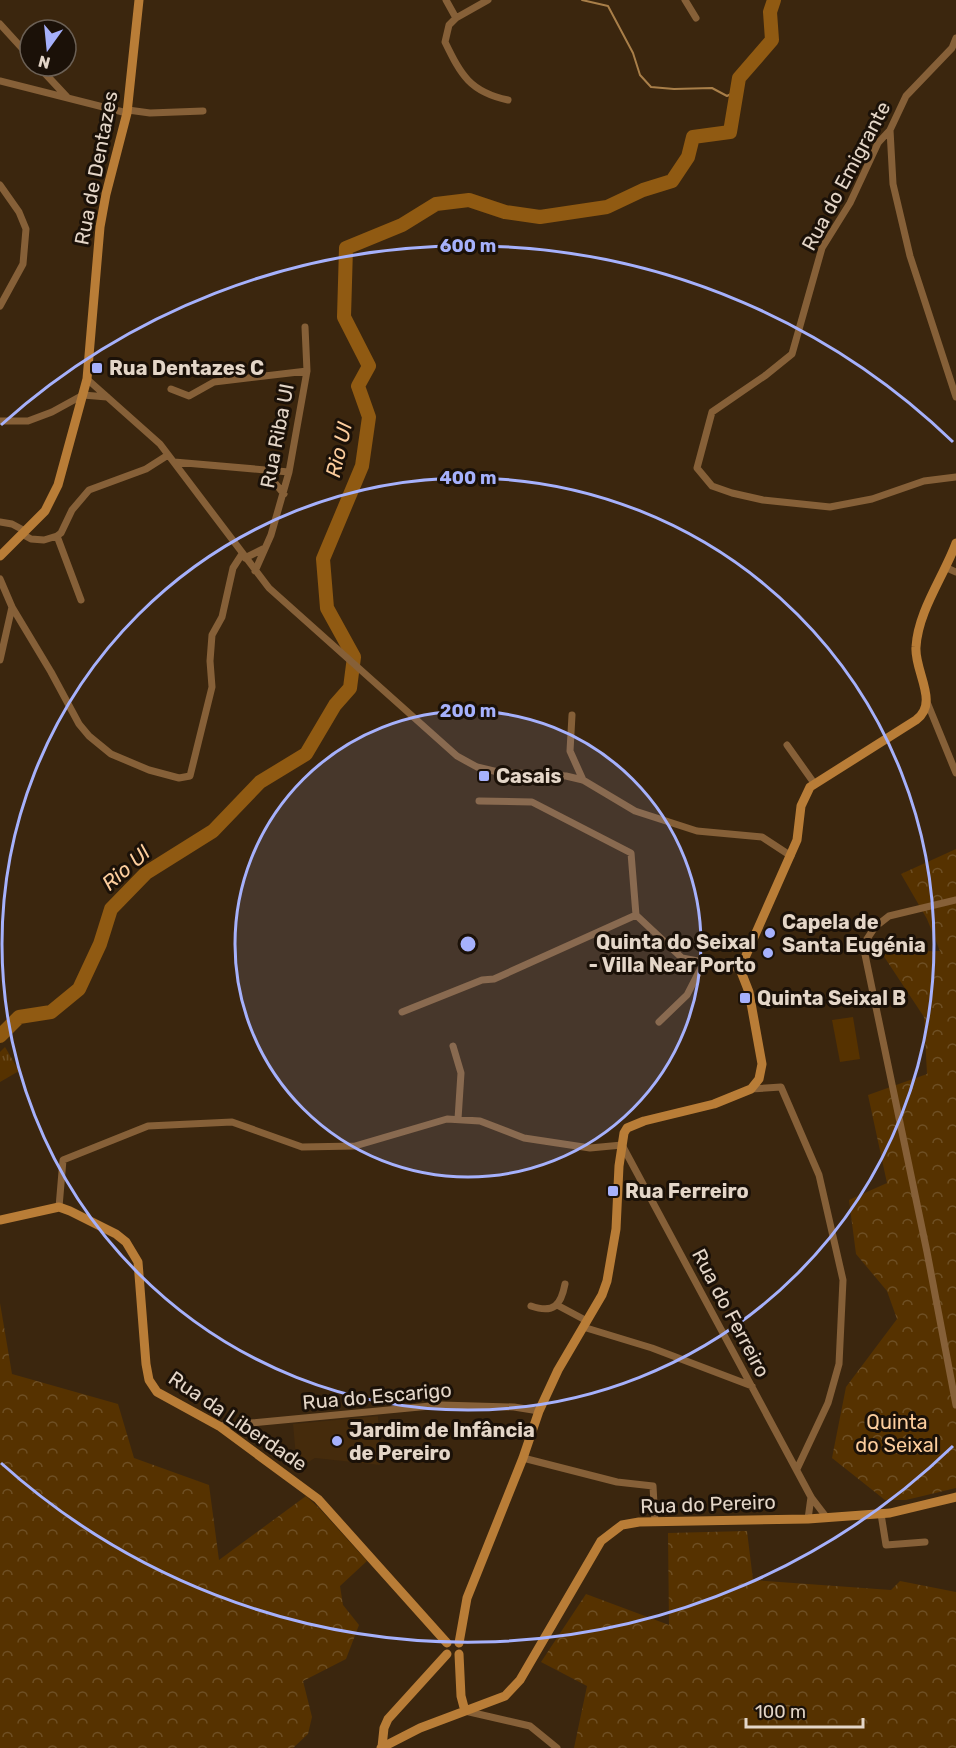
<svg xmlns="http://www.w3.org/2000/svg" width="956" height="1748" font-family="Rubik,sans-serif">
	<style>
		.built { fill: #452b0c }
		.grass { fill: url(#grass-tufts) }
		.forest { fill: url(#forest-crowns) }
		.pitch { fill: #563200 }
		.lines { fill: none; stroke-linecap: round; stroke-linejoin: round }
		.stream { stroke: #a97f49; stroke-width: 2 }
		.river { stroke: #905a12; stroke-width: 14 }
		.street { stroke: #866038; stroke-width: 7 }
		.secondary { stroke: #b97d37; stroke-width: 9 }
		.ring { fill: none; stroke: #a6b1fc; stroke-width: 3 }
		.poi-dot { fill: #a6b1fc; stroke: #1b1108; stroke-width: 2 }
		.labels { text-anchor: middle; stroke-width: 6; stroke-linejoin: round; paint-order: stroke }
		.street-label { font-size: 20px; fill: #e4d6c8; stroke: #1b1108 }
		.poi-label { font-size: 20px; font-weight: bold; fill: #e4d6c8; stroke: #1b1108; text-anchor: start }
		.park-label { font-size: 20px; fill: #fccd9d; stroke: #1b1108 }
		.water-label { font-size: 21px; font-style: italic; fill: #fccd9d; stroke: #1b1108 }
		.centre { fill: #a6b1fc; stroke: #1b1108; stroke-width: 3 }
		.ring-label { font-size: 18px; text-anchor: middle; font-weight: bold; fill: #a6b1fc; stroke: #1b1108; stroke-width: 6; stroke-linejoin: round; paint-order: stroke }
	</style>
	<defs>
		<pattern id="grass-tufts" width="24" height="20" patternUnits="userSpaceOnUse" patternTransform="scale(1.5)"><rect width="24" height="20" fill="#563200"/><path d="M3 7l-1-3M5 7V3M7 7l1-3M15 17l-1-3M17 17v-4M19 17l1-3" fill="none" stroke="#6e4f24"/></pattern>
		<pattern id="forest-crowns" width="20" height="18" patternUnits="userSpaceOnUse" patternTransform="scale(1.5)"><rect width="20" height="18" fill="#563200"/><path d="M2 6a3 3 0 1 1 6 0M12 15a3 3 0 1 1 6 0" fill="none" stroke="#6e4f24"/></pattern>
	</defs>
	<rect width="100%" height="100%" fill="#3b260e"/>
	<path class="built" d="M378,1416L380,1465L315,1458L297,1469L293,1424Z"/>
	<path class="grass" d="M5,1047L19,1071L0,1082V1052Z"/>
	<path class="forest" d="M956,849V1488L906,1500H885L832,1458L846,1387L897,1319L887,1291L856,1254L849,1200L887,1183L868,1095L927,1074L924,1017L881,952L940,951L927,919L901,874Z
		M0,1303L12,1374L118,1404L134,1458L209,1485L219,1560L306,1496L319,1508L367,1561L340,1586L343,1605L359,1625L346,1659L303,1681L312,1717L308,1734L293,1748H0Z
		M747,1531L753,1580L891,1590L900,1581L956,1592V1748H574L587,1686L541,1662L586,1594L669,1625L668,1533Z"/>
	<path class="pitch" d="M853,1017L860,1059L840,1062L832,1020Z"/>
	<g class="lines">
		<path class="stream" d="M582,0L608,6L633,53L640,75L651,87L674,89L712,88L727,96L737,91"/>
		<path class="river" d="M0,1036L19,1017L51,1012L79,989L100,944L111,909L146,873L213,831L260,782L306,754L335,705L350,688L354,657L327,608L323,559L362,466L369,417L358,386L369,366L344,317L346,248L402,225L436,204L469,200L505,212L540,217L607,207L643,190L672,181L688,157L693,137L730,132L739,78L772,40L770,12L774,0"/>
		<path class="street" d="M446,0L456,18L449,25L445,42C461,75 470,92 508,100
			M685,0L696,18
			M456,18L488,0
			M0,24L30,57
			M956,38L952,48L906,96L890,130L878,143L850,203L822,248L792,354L766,375L712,412L697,468L712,486L732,493L763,500L830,507L872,499L924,481L956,477
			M38,66L67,97
			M0,81L127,113
			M128,110L150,113L203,111
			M890,130L893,184L910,256L956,397
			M0,185L19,212L26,229L23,264L0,306
			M87,379L160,444L269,588L457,756L477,767L498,772L566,776L583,780L635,811L697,831L762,837L791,856
			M171,389L189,396L214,382L307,371
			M0,421H28L52,412L83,395L107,397
			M174,462L289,472
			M265,471L284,494
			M0,522L12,524L25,531
			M22,534L31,539L44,540L57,536L61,533L72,510L89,490L146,469L168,455
			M57,536L81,600
			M245,558L263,549
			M947,568L956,572
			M255,571L271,535L289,472L307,371L305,327
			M0,579L12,607L0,660
			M12,607L51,672L79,724L89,736L111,754L149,770L179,778L190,776L212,687L210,661L212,635L222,617L233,568L242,554
			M927,702L956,773
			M572,715L570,751L583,780
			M787,745L814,783
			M479,801L532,802L631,853L636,915L682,958L740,969
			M956,900L889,916L875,927L863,945L927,1252L956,1405
			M402,1012L482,980L494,979L636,915
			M659,1022L687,995L704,962
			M453,1046L461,1073L458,1119
			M751,1089L781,1087L819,1175L843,1280L839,1364L828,1403L797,1469
			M59,1207L63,1160L148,1126L232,1122L302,1147L355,1146L447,1119L480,1121L524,1138L590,1148L622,1145L811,1497L827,1518
			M557,1305L587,1321
			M531,1306C554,1314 561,1305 565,1284
			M583,1327L652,1348L752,1386
			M219,1426L441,1405L514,1407L539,1411
			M523,1458L617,1482L653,1486L655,1522
			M881,1514L886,1545L925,1542
			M808,1519L811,1497
			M465,1711L530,1726L557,1748"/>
		<path class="secondary" d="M0,556L45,511L58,485L87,379L100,227L106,194L127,113L139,0
			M0,1220L59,1207L70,1211L116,1234L126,1242L138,1262L146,1364L149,1380L157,1392L219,1426L318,1499L447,1643
			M459,1643L467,1598L523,1458L539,1411L558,1370L602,1295L607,1281L616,1229L619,1166L624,1133L627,1128L644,1121L714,1104L751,1089L759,1079L762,1064L749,992L740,969L797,840L801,806L810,787L916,720C940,703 914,671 916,647C918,611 944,576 956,543
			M459,1654L461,1696L465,1711
			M382,1747L384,1728L388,1719L447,1654
			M381,1748L420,1728L505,1696L520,1680L601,1541L622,1525L639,1522L808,1519L890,1513L956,1497"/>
	</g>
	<circle cx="468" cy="944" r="233" fill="#a6b1fc" fill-opacity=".12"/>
	<g class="ring">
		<circle cx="468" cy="944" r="233"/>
		<circle cx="468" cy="944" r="466"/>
		<path d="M953 1446A698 698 0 0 1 1 1463M1 425A698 698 0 0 1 953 442"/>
	</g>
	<g class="poi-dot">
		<rect x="91" y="362" width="12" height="12" rx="3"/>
		<rect x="478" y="770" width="12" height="12" rx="3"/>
		<circle cx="770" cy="933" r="6"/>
		<circle cx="768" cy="953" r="6"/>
		<rect x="739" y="992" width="12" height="12" rx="3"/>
		<rect x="607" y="1185" width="12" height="12" rx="3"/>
		<circle cx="337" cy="1441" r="6"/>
	</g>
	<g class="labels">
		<g class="street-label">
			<text transform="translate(96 168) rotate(-79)" y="7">Rua de Dentazes</text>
			<text transform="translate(846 176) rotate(-62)" y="7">Rua do Emigrante</text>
			<text transform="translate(277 436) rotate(-79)" y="7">Rua Riba Ul</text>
			<text transform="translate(731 1313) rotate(62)" y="7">Rua do Ferreiro</text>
			<text transform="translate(377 1396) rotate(-5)" y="7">Rua do Escarigo</text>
			<text transform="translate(238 1421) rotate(34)" y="7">Rua da Liberdade</text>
			<text transform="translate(708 1504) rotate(-2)" y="7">Rua do Pereiro</text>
		</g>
		<g class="poi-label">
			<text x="109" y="375">Rua Dentazes C</text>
			<text x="496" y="783">Casais</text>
			<text x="782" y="929">Capela de<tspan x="782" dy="23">Santa Eugénia</tspan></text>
			<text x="756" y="949" text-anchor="end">Quinta do Seixal<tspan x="756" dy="23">- Villa Near Porto</tspan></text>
			<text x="757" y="1005">Quinta Seixal B</text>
			<text x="625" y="1198">Rua Ferreiro</text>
			<text x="349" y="1437">Jardim de Infância<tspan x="349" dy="23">de Pereiro</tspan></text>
		</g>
		<g class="park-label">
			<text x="897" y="1429">Quinta<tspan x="897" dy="23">do Seixal</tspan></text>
		</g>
		<g class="water-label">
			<text transform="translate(339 450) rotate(-77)" y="7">Rio Ul</text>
			<text transform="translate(126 868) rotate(-41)" y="7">Rio Ul</text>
		</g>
	</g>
	<circle cx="468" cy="944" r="9" class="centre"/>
	<g class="ring-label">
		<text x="468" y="252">600 m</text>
		<text x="468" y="484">400 m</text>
		<text x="468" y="717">200 m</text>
	</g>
	<g transform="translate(48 48) rotate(195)"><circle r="28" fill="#1b1108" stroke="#6b6055" stroke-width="1.5"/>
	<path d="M0-4.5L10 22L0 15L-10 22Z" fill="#a6b1fc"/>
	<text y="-9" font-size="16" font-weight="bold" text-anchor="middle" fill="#e4d6c8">N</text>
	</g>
	<path d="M746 1718v9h117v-9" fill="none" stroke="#e4d6c8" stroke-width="3"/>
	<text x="755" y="1718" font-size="18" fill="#e4d6c8" stroke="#1b1108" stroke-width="4.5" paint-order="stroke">100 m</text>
</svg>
